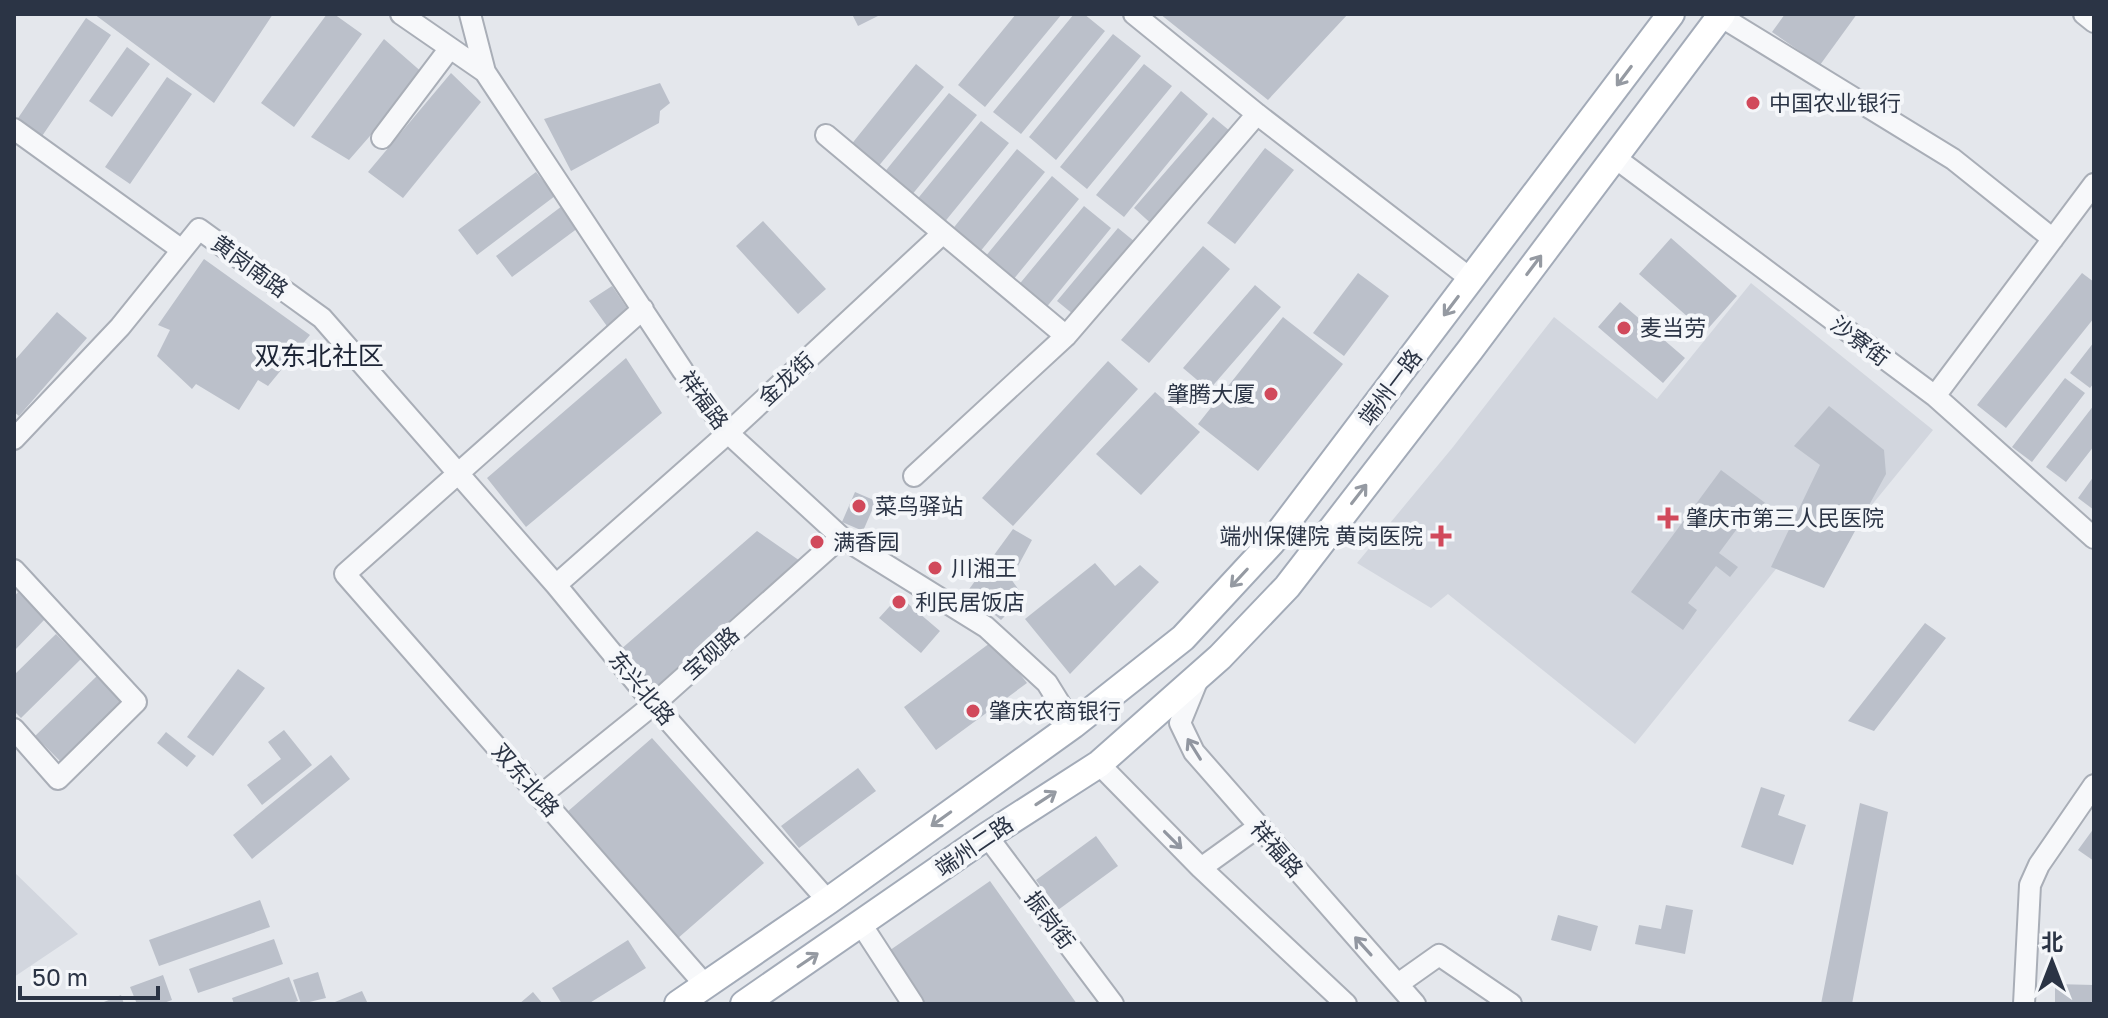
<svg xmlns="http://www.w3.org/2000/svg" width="2108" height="1018" font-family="'Golos Text','Noto Sans SC',sans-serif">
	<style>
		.built { fill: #d2d6de }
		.building { fill: #bbc0ca }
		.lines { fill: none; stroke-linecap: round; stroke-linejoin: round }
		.minor-casing { stroke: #a9aeb7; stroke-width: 24 }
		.major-casing { stroke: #a3abb8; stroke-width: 30 }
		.minor { stroke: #f7f8fa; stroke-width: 20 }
		.major { stroke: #fff; stroke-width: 26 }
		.oneway { stroke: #959aa2 }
		.oneway2 { stroke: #9196a0 }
		.poi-dot { fill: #d1495b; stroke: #f4f6f9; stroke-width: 3 }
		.labels { text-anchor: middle; stroke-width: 8; stroke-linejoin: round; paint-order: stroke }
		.poi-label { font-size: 22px; fill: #2b3445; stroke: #f4f6f9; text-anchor: start }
		.street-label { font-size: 22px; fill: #2b3445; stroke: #f4f6f9 }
		.quarter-label { font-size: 26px; fill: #1d2536; stroke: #f4f6f9 }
	</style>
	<rect width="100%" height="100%" fill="#e4e7ec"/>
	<path class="built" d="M1751,283L1933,430L1853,528L1826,507L1635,744L1448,594L1431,608L1357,563L1453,447L1554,317L1657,399Z
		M14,872L78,934L14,977Z"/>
	<path class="building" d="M94,14H273L214,103Z
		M327,14H334L362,34L294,127L261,103Z
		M852,14H882L858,26Z
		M1016,14H1062L985,107L958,85Z
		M1074,14H1084L1105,31L1021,134L993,112Z
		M1160,14H1348L1268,100Z
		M1785,14H1857L1820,65L1772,32Z
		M86,18L111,35L38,142L14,124Z
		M1113,34L1141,56L1056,160L1029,137Z
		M384,39L424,74L349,160L311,137Z
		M127,47L150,64L112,117L89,101Z
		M916,64L944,87L877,168L850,146Z
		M1144,64L1172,86L1087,189L1060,167Z
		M451,73L481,102L403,198L368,172Z
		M167,77L192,94L130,184L105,167Z
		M660,83L670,103L660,111L659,123L571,171L544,119Z
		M1181,91L1208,114L1124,217L1096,195Z
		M949,93L977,115L911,196L883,174Z
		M1213,117L1236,136L1156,228L1134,208Z
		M981,121L1009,143L943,224L915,202Z
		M1265,148L1294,170L1235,244L1207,223Z
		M1017,149L1045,172L979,253L951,231Z
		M536,172L555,196L477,255L458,230Z
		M1052,176L1079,199L1013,280L985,257Z
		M562,206L578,228L512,277L496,256Z
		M1084,206L1111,228L1045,309L1017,287Z
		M763,221L826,289L798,314L736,246Z
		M1118,228L1140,246L1079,319L1057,301Z
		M1671,238L1737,296L1705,332L1639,274Z
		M1203,246L1230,269L1149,363L1121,340Z
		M204,259L310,335L268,386L258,380L239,410L196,384L192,389L157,356L170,330L158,325Z
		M1358,273L1389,296L1344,356L1313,333Z
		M2082,273L2094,282V318L2006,428L1977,405Z
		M1255,285L1281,307L1209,390L1183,368Z
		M612,286L631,314L609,329L589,301Z
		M1620,302L1685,358L1663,383L1598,327Z
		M57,312L87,338L19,416L14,412V361Z
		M1283,317L1343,364L1258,471L1198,424Z
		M2094,342V383L2090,388L2070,373Z
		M626,358L662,413L526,527L487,478Z
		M1108,361L1138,389L1013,526L982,498Z
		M2065,378L2085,393L2032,462L2012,447Z
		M1155,392L1200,432L1141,495L1096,454Z
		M2094,405V446L2066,482L2046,467Z
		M1829,406L1884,450L1886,474L1824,588L1771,567L1820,465L1794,446Z
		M1721,470L1772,508L1760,523L1748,514L1719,553L1738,567L1730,577L1716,566L1688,603L1697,610L1683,630L1631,592Z
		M2094,476V510L2078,498Z
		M855,492L876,501L863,531L842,522Z
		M1013,529L1032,540L1011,579L1024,597L1001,620L967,592Z
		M757,531L803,563L657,691L620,650Z
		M1095,563L1115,586L1140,565L1159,582L1070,674L1025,619Z
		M18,592L46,618L14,651V597Z
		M899,596L940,631L921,653L879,618Z
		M1925,623L1946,638L1874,731L1848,721Z
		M56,634L81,659L21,718L14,711V675Z
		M994,640L1027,683L936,750L904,707Z
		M238,669L265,688L213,756L187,737Z
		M97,676L123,703L61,762L35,736Z
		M284,730L312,765L262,805L247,785L281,759L268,742Z
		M166,732L196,756L187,767L157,743Z
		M652,738L764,863L677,939L566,813Z
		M331,755L350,779L252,859L233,835Z
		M858,768L876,791L799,848L781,826Z
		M1761,787L1785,795L1778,815L1806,825L1793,865L1741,847Z
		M1860,803L1888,812L1852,1004H1821Z
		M2094,828V861L2078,850Z
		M1096,836L1118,866L1058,910L1036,880Z
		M990,881L1077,1004H917L883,955Z
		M260,900L270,927L159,966L149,940Z
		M1666,905L1693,910L1685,954L1635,944L1639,925L1661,929Z
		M1558,915L1598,926L1591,951L1551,940Z
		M274,939L283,964L198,993L189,969Z
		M628,940L646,968L588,1004H562L552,988Z
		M318,972L326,998L301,1004L293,980Z
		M163,975L172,1000L161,1004H137L130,987Z
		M289,977L298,1001L289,1004H234L232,998Z
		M2055,984L2094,985V1004H2055Z
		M362,991L368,1004H330Z
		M533,992L543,1004H519Z
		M121,995L124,1004H99Z"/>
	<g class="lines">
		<g class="minor-casing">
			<path id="minor" d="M401,14L485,72L683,371L728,433L841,537L986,627L1047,683L1073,725
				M470,14L485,72
				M1134,14L1257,114L1471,279
				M2084,14L2094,22
				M1720,16L1953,159L2053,239
				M14,129L182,250
				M826,135L1066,336
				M382,138L450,48
				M1614,157L1935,396L2094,538
				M643,309L345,574L706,986
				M1935,396L2094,184
				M14,439L120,327L199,229L322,318L556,585L654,704L828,901
				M914,476L1066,336L1257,114
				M14,570L136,702L58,779L14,729
				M556,585L728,433L942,234
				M1198,679L1180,723L1194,752L1415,1004
				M1099,764L1201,868L1346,1004
				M540,796L654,704L841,537
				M987,836L1113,1004
				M1201,868L1258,827
				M861,924L913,1004
				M1398,984L1439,955L1511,1004
				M2024,1004L2030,885L2039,865L2094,785"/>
		</g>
		<g class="major-casing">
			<path id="major" d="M678,1004L828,901L1073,725L1183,638L1272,542L1671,14
				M744,1004L987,836L1099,764L1220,657L1287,587L1470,350L1722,14"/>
		</g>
		<use href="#minor" class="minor"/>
		<use href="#major" class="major"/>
	</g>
	<defs><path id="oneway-shaft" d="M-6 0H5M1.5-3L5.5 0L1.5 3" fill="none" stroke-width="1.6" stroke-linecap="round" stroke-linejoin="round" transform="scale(2)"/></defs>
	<g class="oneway">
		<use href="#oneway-shaft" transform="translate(1624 76) rotate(127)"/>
		<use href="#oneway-shaft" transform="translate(1534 265) rotate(-53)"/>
		<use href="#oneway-shaft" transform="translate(1451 306) rotate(127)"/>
		<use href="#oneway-shaft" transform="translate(1359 494) rotate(-52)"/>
		<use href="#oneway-shaft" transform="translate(1239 578) rotate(133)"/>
		<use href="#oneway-shaft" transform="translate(1046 798) rotate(-33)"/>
		<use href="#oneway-shaft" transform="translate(941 819) rotate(144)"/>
		<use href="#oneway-shaft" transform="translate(808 960) rotate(-34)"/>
	</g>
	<g class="oneway2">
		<use href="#oneway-shaft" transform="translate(1194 749) rotate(-122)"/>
		<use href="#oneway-shaft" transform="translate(1173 840) rotate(45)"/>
		<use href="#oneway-shaft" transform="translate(1363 946) rotate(-132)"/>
	</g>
	<g class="poi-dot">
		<circle cx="1753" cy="103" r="8"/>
		<circle cx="1624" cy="328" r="8"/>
		<circle cx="1271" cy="394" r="8"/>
		<circle cx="859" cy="506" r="8"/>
		<path d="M1664 506h8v8h8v8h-8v8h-8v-8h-8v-8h8z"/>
		<path d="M1437 524h8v8h8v8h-8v8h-8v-8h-8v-8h8z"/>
		<circle cx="817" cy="542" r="8"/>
		<circle cx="935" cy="568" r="8"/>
		<circle cx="899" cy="602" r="8"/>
		<circle cx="973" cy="711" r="8"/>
	</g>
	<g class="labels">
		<g class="poi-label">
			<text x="1769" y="111">中国农业银行</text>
			<text x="1640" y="336">麦当劳</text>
			<text x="1255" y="402" text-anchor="end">肇腾大厦</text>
			<text x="875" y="514">菜鸟驿站</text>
			<text x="1686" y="526">肇庆市第三人民医院</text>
			<text x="1423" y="544" text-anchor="end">端州保健院 黄岗医院</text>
			<text x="833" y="550">满香园</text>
			<text x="951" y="576">川湘王</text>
			<text x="915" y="610">利民居饭店</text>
			<text x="989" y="719">肇庆农商银行</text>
		</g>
		<g class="street-label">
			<text transform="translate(250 266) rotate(36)" y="8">黄岗南路</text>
			<text transform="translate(1860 341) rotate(37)" y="8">沙寮街</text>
			<text transform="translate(786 379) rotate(-43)" y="8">金龙街</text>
			<text transform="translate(1390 387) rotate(-53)" y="8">端州一路</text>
			<text transform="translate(704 400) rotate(54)" y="8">祥福路</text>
			<text transform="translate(711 653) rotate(-42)" y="8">宝砚路</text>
			<text transform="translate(642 688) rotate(50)" y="8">东兴北路</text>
			<text transform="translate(526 780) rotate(49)" y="8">双东北路</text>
			<text transform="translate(974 846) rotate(-34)" y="8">端州二路</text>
			<text transform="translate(1277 849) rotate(49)" y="8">祥福路</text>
			<text transform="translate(1050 920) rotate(53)" y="8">振岗街</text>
		</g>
		<g class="quarter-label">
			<text x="319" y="365">双东北社区</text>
		</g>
	</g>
	<rect width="2108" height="1018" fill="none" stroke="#2b3445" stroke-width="32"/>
	<g transform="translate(2052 962)" stroke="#f4f6f9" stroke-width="6" paint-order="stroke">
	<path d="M0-6L14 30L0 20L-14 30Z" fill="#2b3445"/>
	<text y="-12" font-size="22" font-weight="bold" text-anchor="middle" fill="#2b3445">北</text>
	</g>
	<path d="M20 986v12h138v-12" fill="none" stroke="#2b3445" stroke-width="4"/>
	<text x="32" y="986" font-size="24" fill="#2b3445" stroke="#f4f6f9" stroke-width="6" paint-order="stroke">50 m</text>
</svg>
